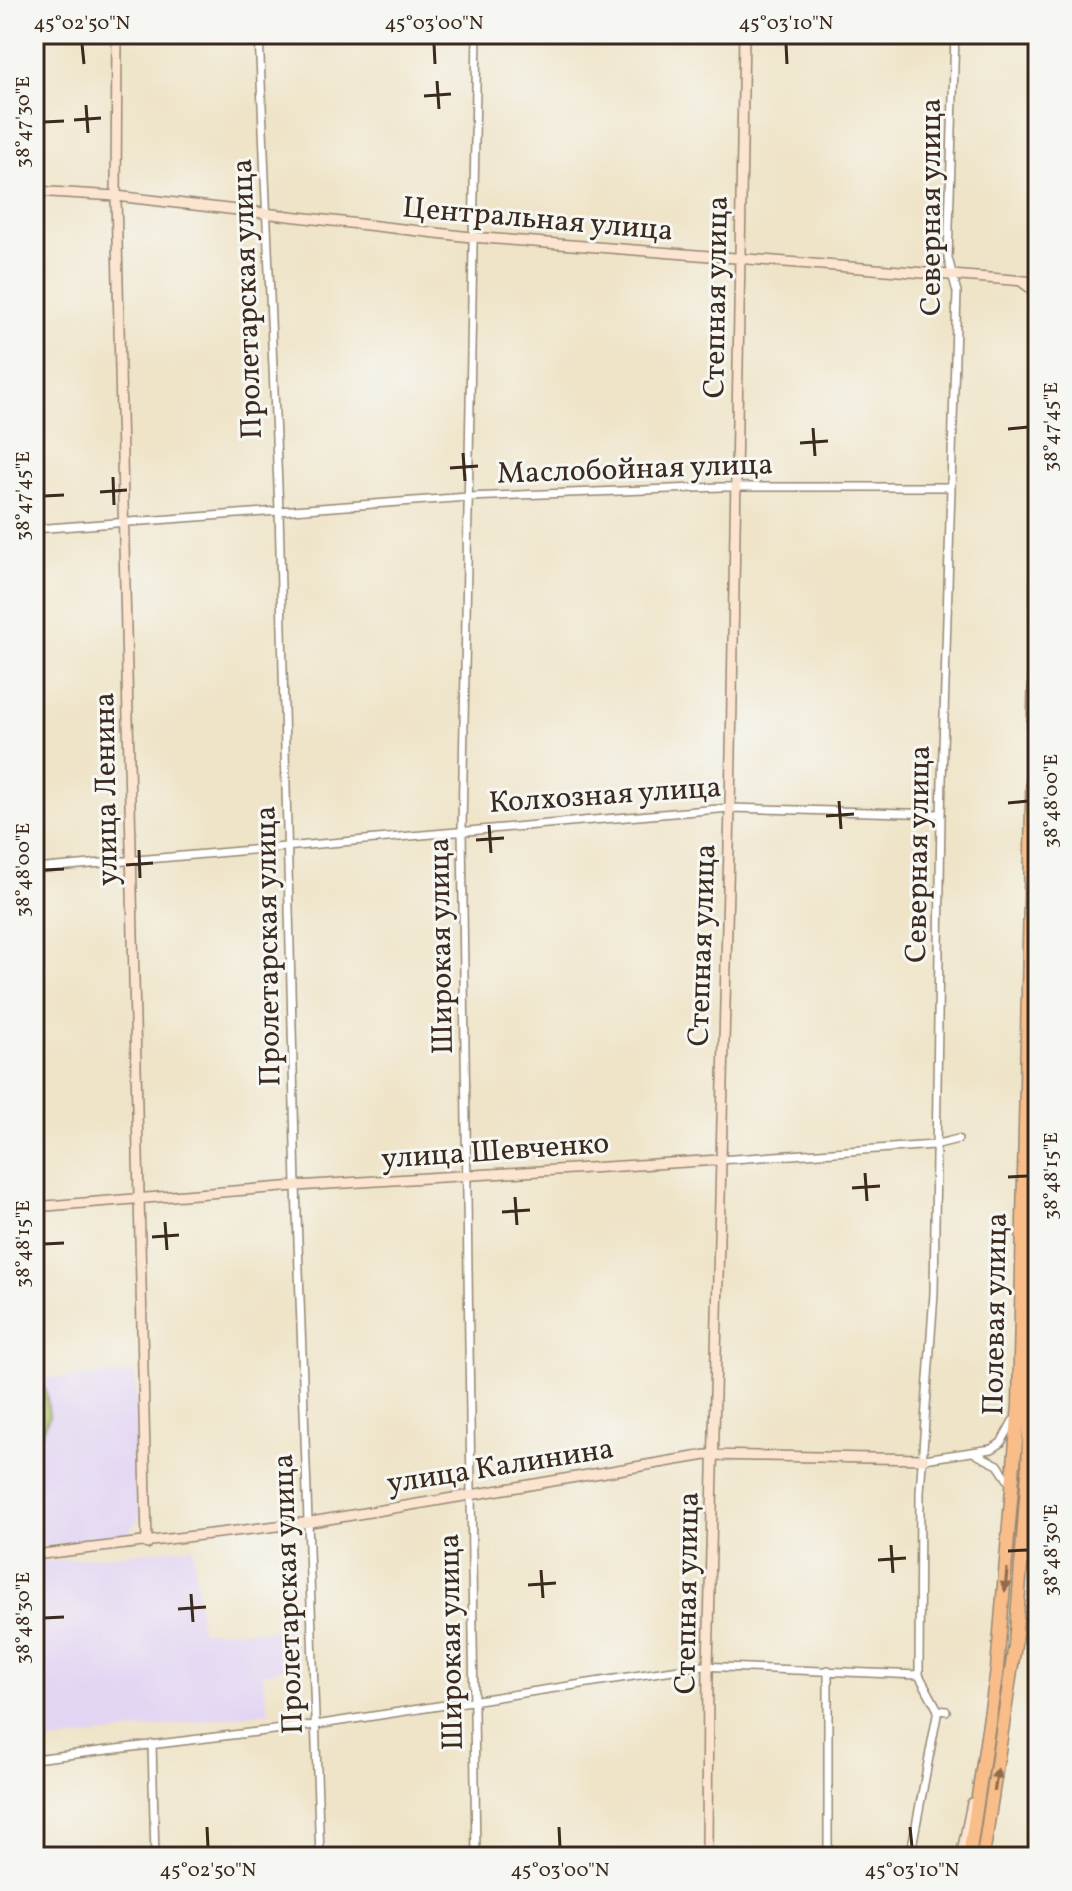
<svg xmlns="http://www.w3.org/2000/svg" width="1072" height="1891" font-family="Vollkorn,serif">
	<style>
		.built { fill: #e2d4f3 }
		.green { fill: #abc266; stroke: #737642; stroke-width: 2 }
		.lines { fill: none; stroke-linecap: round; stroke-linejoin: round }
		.street-casing { stroke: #958773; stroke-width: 10 }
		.secondary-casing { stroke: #958773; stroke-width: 12 }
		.highway-casing { stroke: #958773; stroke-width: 15 }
		.street { stroke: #fff; stroke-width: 7 }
		.secondary { stroke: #fce5d0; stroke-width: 9 }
		.highway { stroke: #f8bd89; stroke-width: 12 }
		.oneway { fill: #906c4e }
		.ticks { fill: none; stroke: #3b2a1e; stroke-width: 3 }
		.labels { text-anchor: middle; stroke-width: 6; stroke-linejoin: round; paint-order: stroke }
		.street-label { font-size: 30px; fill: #3b2a1e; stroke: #f6f6f2 }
		.neatline { fill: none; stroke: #3b2a1e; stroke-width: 3 }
		.ticks-label { font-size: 20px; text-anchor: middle; fill: #3b2a1e }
	</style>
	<rect width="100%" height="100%" fill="#f6f6f2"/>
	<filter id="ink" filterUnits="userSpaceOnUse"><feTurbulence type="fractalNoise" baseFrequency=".0125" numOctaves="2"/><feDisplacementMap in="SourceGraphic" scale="16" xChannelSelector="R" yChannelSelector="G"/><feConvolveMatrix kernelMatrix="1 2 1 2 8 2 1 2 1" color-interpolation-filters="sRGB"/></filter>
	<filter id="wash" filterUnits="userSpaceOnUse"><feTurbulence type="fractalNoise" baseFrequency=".006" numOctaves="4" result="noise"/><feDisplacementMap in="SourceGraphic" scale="32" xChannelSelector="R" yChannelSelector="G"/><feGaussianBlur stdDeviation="1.8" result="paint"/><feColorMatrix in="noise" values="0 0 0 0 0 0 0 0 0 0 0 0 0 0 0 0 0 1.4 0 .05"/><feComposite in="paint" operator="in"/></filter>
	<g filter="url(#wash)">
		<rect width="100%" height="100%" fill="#efe4c8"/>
		<path class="built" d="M135,1373L140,1515L127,1535L34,1547V1379Z
			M193,1547L201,1631L292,1630L299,1663L262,1674L269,1712L40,1743L35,1563Z"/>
		<path class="green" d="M34,1383L46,1390L49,1416L42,1433H34Z"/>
	</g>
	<g filter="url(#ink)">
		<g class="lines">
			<g class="street-casing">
				<path id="street" d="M259,34L279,510L296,1186L320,1857
					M34,529L468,497L721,487H950
					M34,869L730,808L941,814
					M719,1160L934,1145L958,1139
					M976,1454L998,1465L1010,1483
					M924,1459L992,1449L1001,1443L1013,1421
					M919,1675L920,1492L934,1293L941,814L957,292L948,258L955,34
					M919,1675L938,1710L946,1711
					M152,1744L155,1857
					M34,1759L315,1725L699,1666L919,1675
					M476,1857L462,829L477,34
					M828,1857V1670
					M910,1857L938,1710"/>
			</g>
			<g class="secondary-casing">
				<path id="secondary" d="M117,34L116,196L147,1544
					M34,191L116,196L471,237L1038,282
					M1022,282L1038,294
					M34,1207L296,1186L719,1160
					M34,1555L311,1522L706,1455L924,1459
					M707,1857L708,1667L730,808L744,34
					M961,1857L972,1803"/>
			</g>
			<g class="highway-casing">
				<path id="highway" d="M969,1857L997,1669L1019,1404L1038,530
					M983,1857L1015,1645L1028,1472L1038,1081"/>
			</g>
			<use href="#street" class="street"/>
			<use href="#secondary" class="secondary"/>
			<use href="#highway" class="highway"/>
		</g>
		<defs><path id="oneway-solid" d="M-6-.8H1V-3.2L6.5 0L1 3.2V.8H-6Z" transform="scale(2)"/></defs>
		<g class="oneway">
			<use href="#oneway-solid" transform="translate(1006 1580) rotate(95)"/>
			<use href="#oneway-solid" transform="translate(996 1780) rotate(-82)"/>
		</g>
	</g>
	<path class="ticks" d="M82,44L84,64M434,44L435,64M786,44L787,64M437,81L439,109M424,96L451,94M86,105L88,133M74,120L101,118M44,122L64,121M813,428L815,456M1008,429L1028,427M800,443L828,441M463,453L465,481M450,468L478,466M113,477L114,505M100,492L127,490M44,496L64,495M839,801L841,829M1008,803L1028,801M826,816L854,814M489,825L491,853M476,840L504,838M139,850L140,878M126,865L153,863M44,870L64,869M865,1173L867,1201M1008,1177L1028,1176M852,1188L880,1186M515,1197L517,1225M502,1212L530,1210M165,1222L167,1250M152,1237L179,1235M44,1244L64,1243M891,1545L893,1573M1008,1551L1028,1550M878,1560L906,1558M541,1570L543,1598M528,1585L556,1583M191,1594L193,1622M178,1609L206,1607M44,1618L64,1617M207,1827L208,1847M559,1827L560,1847M910,1827L912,1847"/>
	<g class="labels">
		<g class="street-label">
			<text transform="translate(930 207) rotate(-90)" y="10">Северная улица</text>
			<text transform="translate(538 218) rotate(5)" y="10">Центральная улица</text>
			<text transform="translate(715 297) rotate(-89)" y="10">Степная улица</text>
			<text transform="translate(246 299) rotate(-92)" y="10">Пролетарская улица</text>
			<text transform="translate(635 468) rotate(-2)" y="10">Маслобойная улица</text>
			<text transform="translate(105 789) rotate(-91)" y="10">улица Ленина</text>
			<text transform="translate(605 794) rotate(-4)" y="10">Колхозная улица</text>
			<text transform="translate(917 854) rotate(-89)" y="10">Северная улица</text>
			<text transform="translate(701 945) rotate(-88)" y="10">Степная улица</text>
			<text transform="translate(267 946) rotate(-91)" y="10">Пролетарская улица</text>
			<text transform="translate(440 946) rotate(-91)" y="10">Широкая улица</text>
			<text transform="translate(495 1150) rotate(-4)" y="10">улица Шевченко</text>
			<text transform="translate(994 1314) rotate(-89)" y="10">Полевая улица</text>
			<text transform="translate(500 1465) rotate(-9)" y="10">улица Калинина</text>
			<text transform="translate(686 1593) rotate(-89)" y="10">Степная улица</text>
			<text transform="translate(287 1594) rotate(-92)" y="10">Пролетарская улица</text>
			<text transform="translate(450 1642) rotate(-91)" y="10">Широкая улица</text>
		</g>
	</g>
	<rect width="1072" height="1891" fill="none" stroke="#f6f6f2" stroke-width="88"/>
	<rect x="44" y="44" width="984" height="1803" class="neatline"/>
	<g class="ticks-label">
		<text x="82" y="29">45°02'50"N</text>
		<text x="434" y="29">45°03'00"N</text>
		<text x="786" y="29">45°03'10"N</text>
		<text transform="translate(22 122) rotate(-90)" y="7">38°47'30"E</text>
		<text transform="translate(1050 427) rotate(-90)" y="7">38°47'45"E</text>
		<text transform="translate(22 496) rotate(-90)" y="7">38°47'45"E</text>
		<text transform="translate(1050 801) rotate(-90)" y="7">38°48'00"E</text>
		<text transform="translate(22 870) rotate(-90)" y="7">38°48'00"E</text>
		<text transform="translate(1050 1176) rotate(-90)" y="7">38°48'15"E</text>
		<text transform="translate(22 1244) rotate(-90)" y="7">38°48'15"E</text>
		<text transform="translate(1050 1550) rotate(-90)" y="7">38°48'30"E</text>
		<text transform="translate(22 1618) rotate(-90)" y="7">38°48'30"E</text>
		<text x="208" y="1876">45°02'50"N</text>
		<text x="560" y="1876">45°03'00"N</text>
		<text x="912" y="1876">45°03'10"N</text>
	</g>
</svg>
